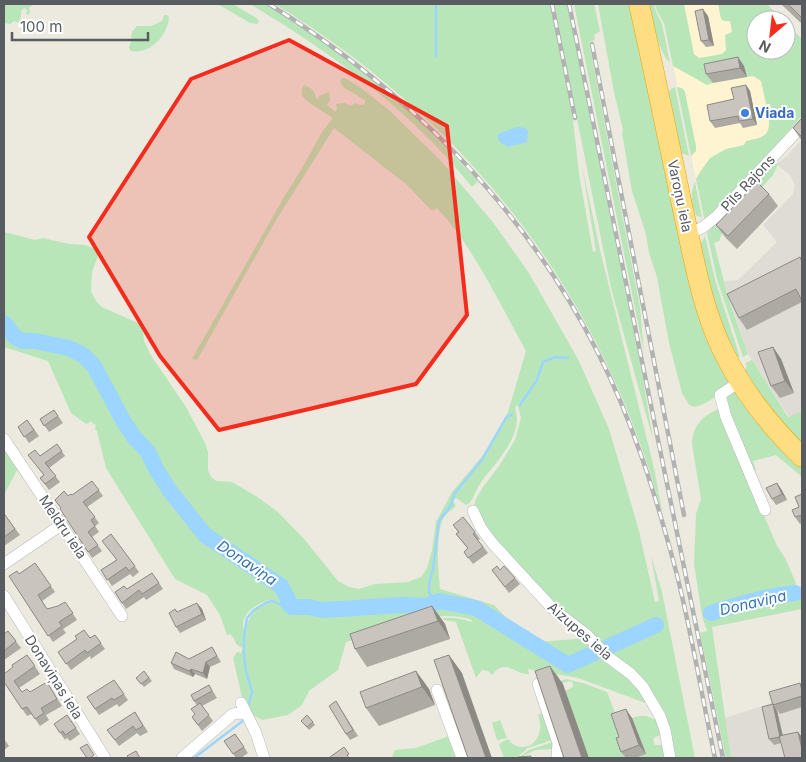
<svg xmlns="http://www.w3.org/2000/svg" width="806" height="762" font-family="Inter,sans-serif">
	<style>
		.commercial { fill: #fff4d1 }
		.industrial { fill: #dfdcd6 }
		.green { fill: #b9e6b8; fill-rule: evenodd }
		.water { fill: #9cd5ff }
		.lines { fill: none; stroke-linecap: round; stroke-linejoin: round }
		.stream { stroke: #9cd5ff; stroke-width: 2.5 }
		.river { stroke: #9cd5ff; stroke-width: 16 }
		.street-casing { stroke: #b5b8bd; stroke-width: 12 }
		.highway-casing { stroke: #eb9f00; stroke-width: 21 }
		.street { stroke: #fff; stroke-width: 11 }
		.highway { stroke: #ffde83; stroke-width: 20 }
		.rail-casing { stroke: #b1b2b2; stroke-width: 4.5 }
		.rail { stroke: #fff; stroke-width: 2.5; stroke-dasharray: 8; stroke-linecap: butt }
		.wall { fill: #ada9a3 }
		.shaded-wall { fill: #8d8a85 }
		.building { fill: #c9c5be; stroke: #8d8a85 }
		.marked { fill: #f32c1e; fill-opacity: 0.2; stroke: #f32c1e; stroke-width: 4; stroke-linejoin: round }
		.shop-dot { fill: #3f7fe0; stroke: #fff; stroke-width: 2 }
		.labels { text-anchor: middle; stroke-width: 4; stroke-linejoin: round; paint-order: stroke }
		.shop-label { font-size: 14px; font-weight: bold; fill: #366cbe; stroke: #fff; text-anchor: start }
		.street-label { font-size: 14px; fill: #585c61; stroke: #fff }
		.water-label { font-size: 15px; font-style: italic; fill: #3475b7; stroke: #fff }
	</style>
	<rect width="100%" height="100%" fill="#ece9de"/>
	<path class="commercial" d="M661,4H735L743,61L762,57L790,126L709,213L703,215Z"/>
	<path class="industrial" d="M802,139V411L789,417L748,354L724,281L738,280L777,242L763,225L793,194L795,185L790,175L776,164L787,156Z
		M802,693V758H731L725,718Z"/>
	<path class="green" d="M4,4H32L33,5L29,8L30,13L28,15L26,14L27,10L24,8L21,11L20,23L14,21L10,24L4,23Z
		M214,4H233L258,19L259,22L257,24L250,23L221,6Z
		M250,4H266L316,37L355,66L414,115L478,181L472,187C412,111 332,53 250,4Z
		M275,4H550L572,111L579,174L593,252L596,251L582,166L600,250L654,468L663,516C603,294 470,124 275,4Z
		M554,4H567L642,372L653,440L611,288Z
		M574,4H594L600,31L594,35L595,40L589,42L640,307L644,353Z
		M598,4H632L729,382C722,393 707,404 695,407L689,405L682,393L669,343L657,277L649,253L646,234L632,191L622,133L623,130L614,92Z
		M648,4H654L656,12L662,24L670,63C656,47 655,24 648,4Z
		M655,4H684L694,54L699,58L722,54L726,50L725,35L732,32L730,21H724L721,19L718,4H767L783,20H756V50H786V23L802,39V116C788,131 715,217 704,218L696,179L700,172L710,158L726,149L744,145L746,141C764,138 772,135 768,114L772,113L770,104H766L761,81L753,76L747,77L744,66L710,73L713,83L707,85L673,66L664,23L657,11Z
		M164,15H167L169,17C168,35 150,55 131,51L129,48C129,46 131,44 131,42C133,33 128,36 137,26H151L162,21Z
		M343,78L347,79L361,88L389,110L441,161L492,221L529,273L579,361L609,429L638,527L655,602L659,601L651,556L662,592L695,758H674L668,727L657,704L640,680L608,653L594,639L548,601L502,552L497,540L487,532L479,521L474,506L476,499L483,487L499,466L515,440L521,418L518,406L517,405L515,408C525,438 492,464 478,487C474,494 473,502 466,505L458,499L455,498L453,501L456,506C450,511 443,516 441,524C436,543 438,570 440,589L494,605L516,628L539,642L586,638L589,640C594,645 598,650 603,655C612,663 628,669 631,680C640,683 648,696 651,705L578,678L528,669L529,674C515,675 505,657 492,675L488,671L482,670L476,678L456,622L444,620L443,618L434,621L433,619C446,617 459,617 471,622L472,620C456,614 436,616 419,618L417,622L346,642L338,670L309,691L302,705L288,715L262,720L249,713L242,697L233,658L237,652L241,653L243,648C235,645 236,643 233,637L230,634L227,635L220,615L207,595L175,579L106,468L97,431L95,429L96,425L91,422L86,424L71,413L48,361L4,347V232L35,240L42,238L70,244L85,245L94,248L99,253L92,272L91,291L96,301L102,307L140,324L143,331L144,341L150,354L186,407L205,443L208,452V470L211,477L216,481L232,482L256,496L278,512L305,540L338,581L349,587L359,589L375,584L408,582L421,577L427,568L432,550L436,522L452,492L483,455L508,412L526,351C499,303 475,249 437,208L432,211L406,184L334,128L275,222L197,360L192,359L284,197L301,170L322,132L333,118L311,104L302,96V89L304,85C312,88 315,91 316,99H318L319,96L329,92L330,101L327,105L336,112L337,109L336,104L345,103L351,106L355,103L361,105L365,104V100C361,99 359,96 355,94C348,89 343,90 340,81ZM268,600H271L272,602C256,604 248,616 246,631H244C239,614 255,605 268,600ZM310,605L325,608L345,606L347,609L328,611L294,607Z
		M675,87L689,156L681,153L676,135H678L677,130H675L668,94L671,89Z
		M677,87L682,88L685,92L696,146V151L691,156Z
		M773,164H778L773,175L723,230L719,241L714,243L729,300L748,354L743,357L717,279L707,233Z
		M695,182L702,218L696,215C691,203 690,193 695,182Z
		M705,236L715,280L740,357L735,356L719,327L700,245Z
		M752,360L788,417L802,411V445L765,403L746,374L745,370L747,366L745,363Z
		M734,391L802,465V477L776,455L753,461L756,471L752,472L726,400L727,396Z
		M716,410H719L777,546L785,558L796,583L793,589H785L762,593L736,603L719,604L709,610L711,616L718,619L733,614L738,608L743,604L760,600L766,597L801,595L802,609L712,627L731,758H726L700,633L707,631L702,616L694,564L696,514L701,499L692,444C693,427 700,418 716,410Z
		M4,443L23,475L24,480L17,470L4,495Z
		M566,679L586,684L607,692L619,723L627,758H589L565,691L573,687L572,681L546,686Z
		M543,713L552,740L528,748L516,758H504L499,744L508,739C514,747 522,749 531,745C541,737 542,726 538,715Z
		M639,716H646L656,720L662,735L655,737L653,740L655,745H664L667,758H635L632,718Z
		M500,720L507,738L497,740L492,723Z
		M449,736L458,758H392V757L395,750L416,748Z
		M553,742L554,749L536,750L518,758L529,750Z"/>
	<path class="water" d="M517,127L526,128L528,131L527,142L508,147C502,144 496,140 498,134Z"/>
	<g class="lines">
		<path class="stream" d="M436,4V56
			M520,405L537,380L543,362L555,357L568,358
			M433,603L429,591V584L433,569L439,521L451,505L455,493L482,460L506,418L512,414
			M249,703L252,692L246,671L244,655V636L247,618L254,610L267,602L273,601L281,605L288,603
			M194,758L244,720"/>
		<path class="river" d="M4,323L15,337L23,341H35L69,348L83,355L94,366L124,422L134,437L148,452L156,469L170,491L205,535L281,586L288,599V603L292,607H308L324,610L401,605L427,606L439,601L476,608L568,665L594,653
			M711,613C739,604 766,596 795,593
			M608,647L656,625"/>
		<g class="street-casing">
			<path id="street" d="M688,233L702,228L717,216L802,126
				M739,382L720,395L726,417L765,510
				M4,439L122,616
				M473,511L481,528L493,544L552,608L587,635L608,657L631,674L643,687L660,716L665,730L670,758
				M4,564L61,525
				M4,596L105,758
				M553,679L538,684L558,743L557,758
				M437,690L462,758
				M241,703L256,733L264,758
				M182,758L233,714L241,713L246,714"/>
		</g>
		<g class="highway-casing">
			<path id="highway" d="M639,4C654,71 668,138 682,205C693,254 701,306 723,351C743,392 770,426 802,457"/>
		</g>
		<use href="#street" class="street"/>
		<use href="#highway" class="highway"/>
		<g class="rail-casing">
			<path id="rail" d="M269,4C407,90 523,205 597,351C633,421 657,499 677,575C692,635 702,697 715,758
				M552,4L575,118
				M569,4L723,758
				M592,44L684,515"/>
		</g>
		<use href="#rail" class="rail"/>
	</g>
	<path class="wall" d="M781,4H802V24Z
		M708,16L714,46L706,47L701,41Z
		M744,66L747,77L713,83L706,74Z
		M746,85L750,91L757,125L743,128L740,123L715,128L710,121L734,99Z
		M802,118V141L793,128Z
		M769,194L778,206L737,249L725,237L716,225Z
		M800,257L802,261V302L747,330L739,318Z
		M773,347L781,359L794,393L780,398L771,386Z
		M54,410L63,423L49,432L40,419Z
		M27,420L39,436L29,443L18,427Z
		M57,444L65,456L49,468L60,482L49,490L40,478L44,475L28,455L40,456Z
		M92,481L103,496L87,507L99,523L95,526L99,532L92,537L102,551L92,558L60,509L61,508L55,500L72,495Z
		M777,483L781,489L787,500L776,505L772,499Z
		M802,494V523L800,524L795,517L799,507Z
		M5,515L20,535L4,546V516Z
		M453,525L475,532L480,539L478,540L488,553L473,564L464,552L468,549L456,534L458,532Z
		M111,534L139,572L133,577L130,574L112,586L101,570L116,560Z
		M35,563L55,592L42,601L47,609L58,606L65,602L77,620L63,629L66,633L53,642L9,576L19,574Z
		M492,570H500L515,578L520,584L509,593Z
		M152,573L163,589L146,600L144,597L126,609L115,592L127,589Z
		M432,606L445,624L450,639L367,667L355,649Z
		M175,609L177,612L202,609L206,620L180,633L176,627Z
		M8,631L21,648L4,660V634Z
		M95,635L105,649L91,659L90,656L71,670L58,652L90,638Z
		M212,647L221,662L210,667L207,679L195,674L193,677L174,669L171,663L189,659Z
		M27,655L40,674L19,688L22,692H30L52,690L62,706L46,715L49,720L40,726L32,714L27,716L4,682L13,667Z
		M144,671L152,681L144,687L136,678Z
		M416,671L429,689L435,705L379,726L366,708Z
		M114,680L128,700L119,707L117,704L99,715L87,697Z
		M800,683L802,686V707L780,714L773,705Z
		M209,685L217,698L202,706L213,721L202,731L192,717L195,714L197,705L194,701Z
		M336,701L358,736L350,740L346,734Z
		M777,711L783,735L781,743L774,745L769,739Z
		M135,712L148,732L140,736L137,733L119,746L107,730Z
		M67,715L80,734L70,741L67,738L65,740L54,724Z
		M632,718L646,754L635,758H626L621,752L619,737Z
		M301,721L313,722L315,725L309,730Z
		M235,734L248,753L241,758H236L224,741Z
		M4,739L9,746L4,750Z"/>
	<path class="shaded-wall" d="M703,9L708,16L714,46L709,40Z
		M738,57L744,66L747,77L740,68Z
		M746,85L750,91L757,125L753,119Z
		M773,347L781,359L794,393L785,381Z
		M777,483L781,489L787,500L782,494Z
		M197,603L202,609L206,620L202,614Z
		M432,606L445,624L450,639L438,621Z
		M449,655L462,673L492,758H486Z
		M206,662L210,667L207,679L203,673Z
		M550,666L563,684L589,758H582Z
		M191,669L195,674L193,677L189,671Z
		M416,671L429,689L435,705L422,687Z
		M773,704L777,711L784,743L780,737Z
		M626,709L632,718L646,754L639,745Z
		M798,732L802,737V749Z"/>
	<path class="building" d="M788,4H802V18Z
		M703,9L709,40L701,41L695,11Z
		M738,57L740,68L706,74L704,64Z
		M746,85L753,119L739,121L738,116L710,121L707,105L734,99L731,88Z
		M802,118V137L793,128Z
		M757,182L769,194L728,236L716,225Z
		M800,257L802,262V301L796,289L739,318L727,294Z
		M773,347L785,381L771,386L758,352Z
		M54,410L58,416L44,426L40,419Z
		M27,420L34,430L24,437L18,427Z
		M57,444L62,451L45,463L56,476L45,484L40,478L44,475L28,455L35,450L40,456Z
		M92,481L99,490L83,502L95,517L91,520L95,526L88,532L98,545L88,552L60,509L61,508L55,500L64,491L68,496L71,494L72,495Z
		M777,483L782,494L772,499L766,488Z
		M802,494V515L795,517L792,510L799,507L795,497Z
		M5,515L15,529L4,537V516Z
		M463,517L475,532L473,534L483,547L468,558L464,552L468,548L456,534L459,532L453,525Z
		M111,534L135,566L129,571L126,567L107,580L101,570L117,560L102,541Z
		M35,563L51,586L38,595L47,609L58,606L65,602L73,613L59,622L62,626L48,636L9,576L17,571L19,574Z
		M497,566L500,570L504,566L515,578L505,587L492,570Z
		M152,573L159,583L142,594L139,590L122,603L115,592L124,586L127,589Z
		M197,603L202,614L176,627L169,613L175,609L177,612Z
		M432,606L438,621L355,649L350,634Z
		M84,630L90,638L95,635L101,643L87,653L85,650L66,664L58,652L77,639L75,636Z
		M8,631L16,641L4,651V634Z
		M212,647L217,656L206,662L203,673L191,669L189,671L171,663L176,652L189,659Z
		M27,655L35,666L14,681L22,692L27,689L30,692L47,682L57,699L41,708L44,713L35,719L27,707L22,709L4,682V674L13,667L12,665Z
		M449,655L486,758H468L434,660Z
		M550,666L582,758H564L535,671Z
		M144,671L149,678L141,684L136,678Z
		M416,671L422,687L366,708L360,692Z
		M114,680L124,694L114,700L112,698L95,709L87,697Z
		M800,683L802,691V696L773,705L769,692Z
		M209,685L212,691L194,701L191,695Z
		M336,701L353,730L346,734L329,706Z
		M200,703L209,715L198,725L192,717L195,714L191,709Z
		M773,704L780,737L769,739L762,707Z
		M626,709L639,745L621,752L616,738L619,737L611,714Z
		M135,712L143,726L136,730L133,726L115,740L107,730Z
		M67,715L76,728L65,735L63,731L60,733L54,724Z
		M307,715L313,722L307,727L301,721Z
		M798,732L802,749V758H785L779,736Z
		M235,734L244,747L233,754L224,741Z
		M87,744L94,755L90,758H87L80,748Z
		M344,747L349,754L347,755L349,758H331L330,757Z
		M136,751L140,758H129L127,756Z
		M531,756V758H518V757Z"/>
	<path class="marked" d="M289,40L447,126L467,315L416,384L219,430L160,356L89,237L191,79Z"/>
	<circle class="shop-dot" cx="745" cy="113" r="5"/>
	<g class="labels">
		<g class="shop-label">
			<text x="755" y="118">Viada</text>
		</g>
		<g class="street-label">
			<text transform="translate(748 183) rotate(-47)" y="5">Pils Rajons</text>
			<text transform="translate(680 196) rotate(78)" y="5">Varoņu iela</text>
			<text transform="translate(63 527) rotate(56)" y="5">Meldru iela</text>
			<text transform="translate(580 631) rotate(41)" y="5">Aizupes iela</text>
			<text transform="translate(54 677) rotate(58)" y="5">Donaviņas iela</text>
		</g>
		<g class="water-label">
			<text transform="translate(247 563) rotate(34)" y="5">Donaviņa</text>
			<text transform="translate(753 603) rotate(-13)" y="5">Donaviņa</text>
		</g>
	</g>
	<rect width="806" height="762" fill="none" stroke="#585c61" stroke-width="10"/>
	<g transform="translate(771 35) rotate(208)"><circle r="24" fill="#ffffff" stroke="#bcbec0"/>
	<path d="M0-4L9 19L0 12L-9 19Z" fill="#f32c1e"/>
	<text y="-8" font-size="14" font-weight="bold" text-anchor="middle" fill="#585c61">N</text>
	</g>
	<path d="M12 32v8h136v-8" fill="none" stroke="#585c61" stroke-width="2.5"/>
	<text x="20" y="32" font-size="15" fill="#585c61" stroke="#ffffff" stroke-width="4" paint-order="stroke">100 m</text>
</svg>
